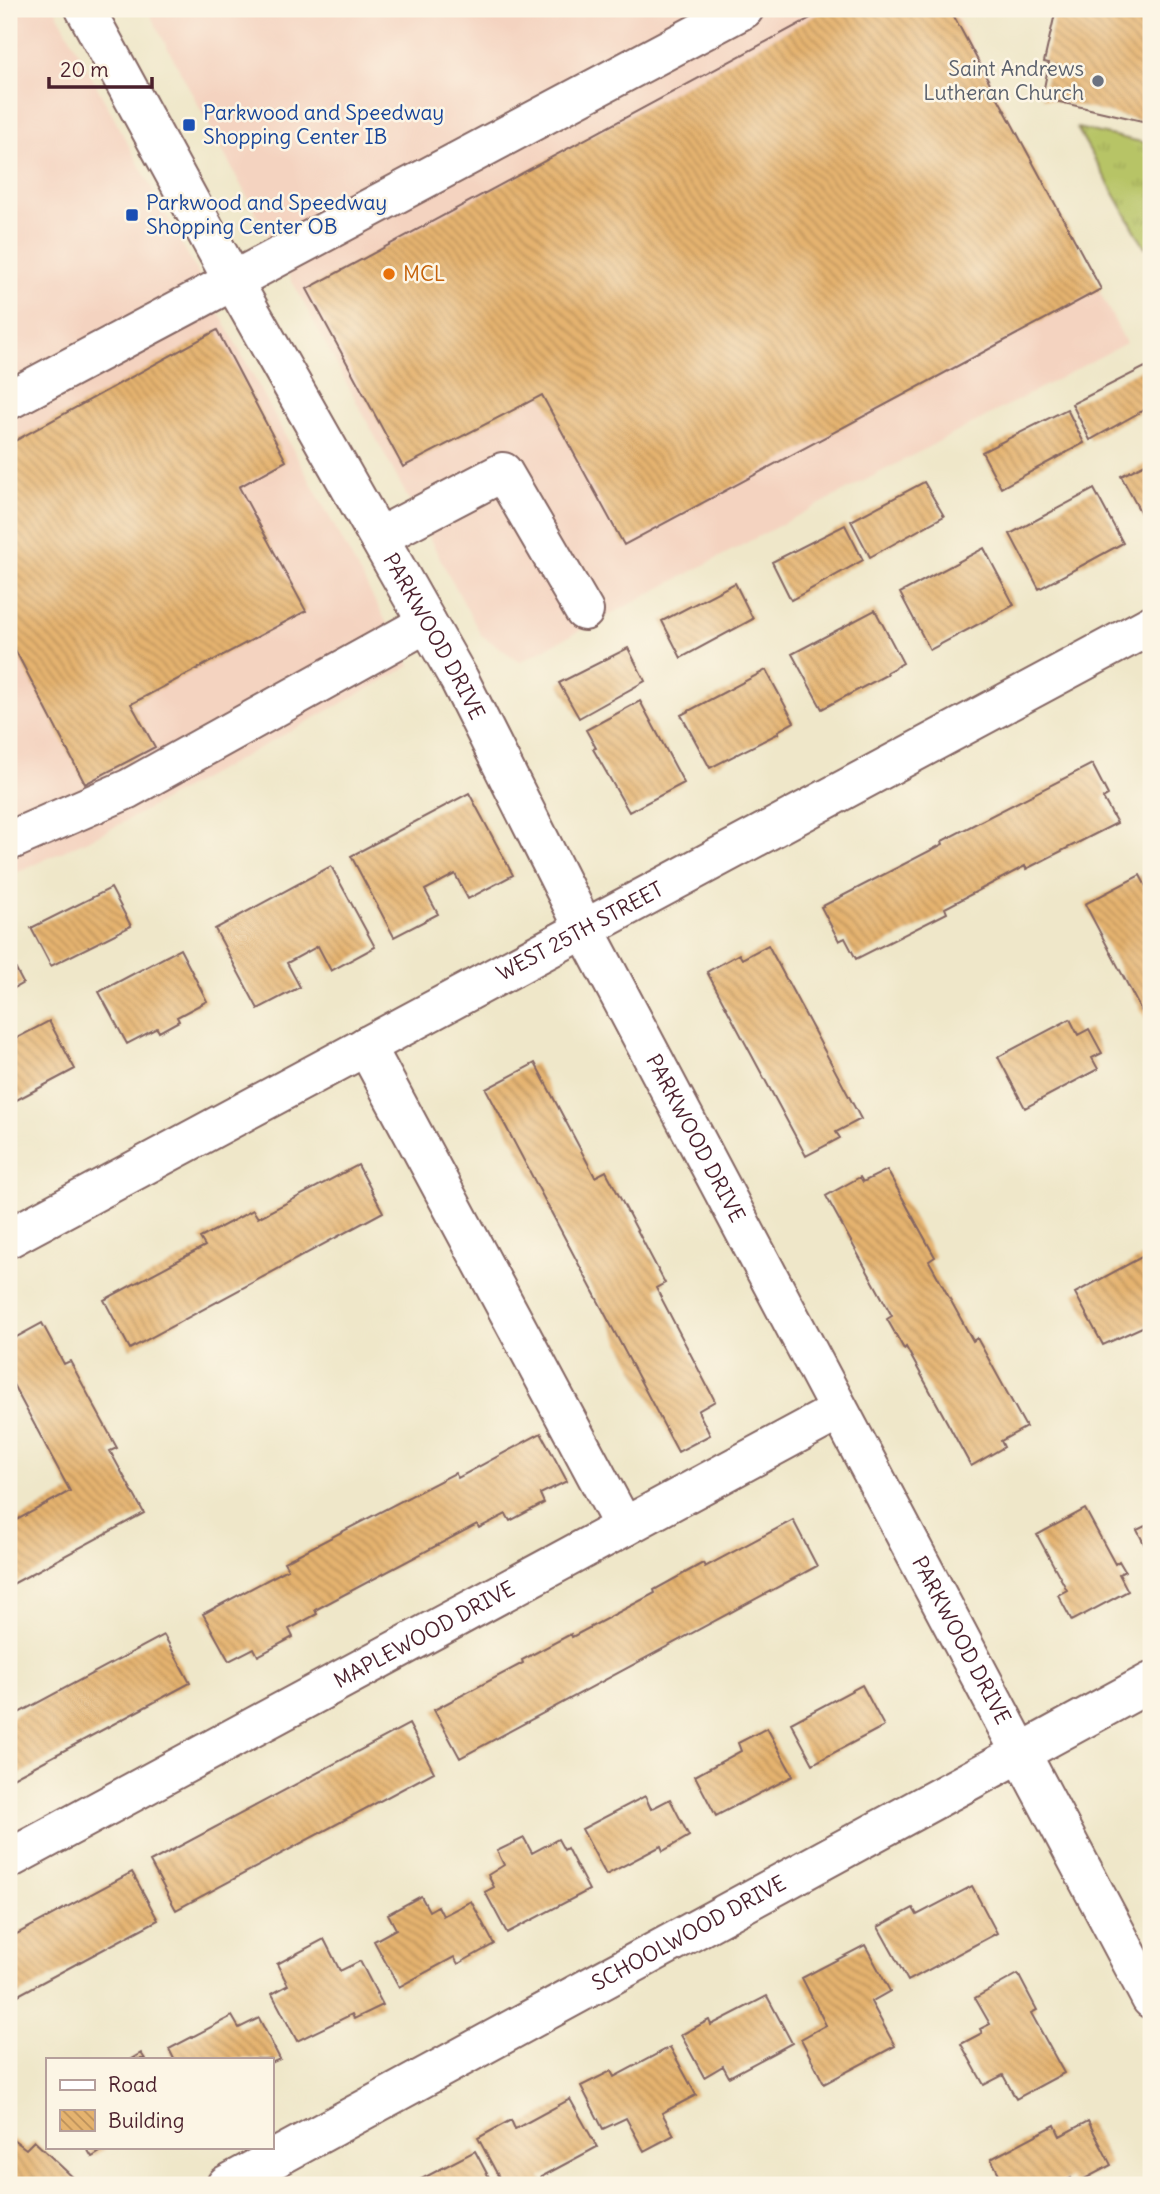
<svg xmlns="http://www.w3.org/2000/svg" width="1160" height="2194" font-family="Delius,sans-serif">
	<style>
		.built { fill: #f4d3c0 }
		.park { fill: url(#park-tufts); stroke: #807248; stroke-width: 2 }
		.building { fill: url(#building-back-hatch) }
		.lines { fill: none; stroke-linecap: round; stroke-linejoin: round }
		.minor-casing { stroke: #846562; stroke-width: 42 }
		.minor { stroke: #fff; stroke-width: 38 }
		.worship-dot { fill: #6b7280; stroke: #fcf5e5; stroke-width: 2.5 }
		.transit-dot { fill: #1a4fb4; stroke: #fcf5e5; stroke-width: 2.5 }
		.food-dot { fill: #e8710a; stroke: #fcf5e5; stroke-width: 2.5 }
		.labels { text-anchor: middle; stroke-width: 5; stroke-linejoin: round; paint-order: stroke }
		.worship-label { font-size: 21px; fill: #5b616d; stroke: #fcf5e5; text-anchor: end }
		.transit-label { font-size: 21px; fill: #164399; stroke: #fcf5e5; text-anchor: start }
		.food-label { font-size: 21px; fill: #c56008; stroke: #fcf5e5; text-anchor: start }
		.street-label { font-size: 21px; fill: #4a1f2b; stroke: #fcf5e5 }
	</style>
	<defs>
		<pattern id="park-tufts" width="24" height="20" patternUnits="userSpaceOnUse" patternTransform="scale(1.75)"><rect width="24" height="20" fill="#b7c466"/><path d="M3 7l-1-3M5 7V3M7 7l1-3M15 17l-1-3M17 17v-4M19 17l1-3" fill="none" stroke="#9fa859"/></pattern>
		<pattern id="building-back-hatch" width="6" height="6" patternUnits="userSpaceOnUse" patternTransform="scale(1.75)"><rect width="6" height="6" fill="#e5b36f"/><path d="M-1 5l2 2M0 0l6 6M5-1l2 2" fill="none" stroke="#bc915b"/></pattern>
	</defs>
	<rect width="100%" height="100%" fill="#fcf5e5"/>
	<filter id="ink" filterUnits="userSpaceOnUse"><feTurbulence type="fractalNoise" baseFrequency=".0143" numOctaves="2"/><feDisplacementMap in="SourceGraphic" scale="14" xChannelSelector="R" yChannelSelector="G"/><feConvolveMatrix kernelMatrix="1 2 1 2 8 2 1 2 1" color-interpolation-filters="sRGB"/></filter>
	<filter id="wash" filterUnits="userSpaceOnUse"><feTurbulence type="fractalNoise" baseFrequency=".00686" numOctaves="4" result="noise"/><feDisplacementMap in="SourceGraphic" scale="28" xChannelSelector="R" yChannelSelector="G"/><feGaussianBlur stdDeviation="1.57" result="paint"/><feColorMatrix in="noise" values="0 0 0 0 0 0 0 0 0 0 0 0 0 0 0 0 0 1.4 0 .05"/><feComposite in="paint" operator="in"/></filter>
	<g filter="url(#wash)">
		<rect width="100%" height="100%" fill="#efe7c9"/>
		<path class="built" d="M9,9H55L410,666L107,831L9,876Z
			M147,9H953L1126,343L520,662L481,635Z"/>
		<path class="park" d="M1077,128L1151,144V245L1145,248Z"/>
		<g id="blocks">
			<path class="building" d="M827,9H950L1101,289L624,545L542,395L403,467L307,289Z
				M1056,9H1151V123L1042,98L1049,63L1044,62Z
				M217,330L286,461L239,487L306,611L131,704L155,747L85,784L9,638V444Z
				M1145,367L1151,378V406L1090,440L1072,404Z
				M1067,409L1084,443L1001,488L982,452Z
				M1151,461V532L1121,476Z
				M924,482L944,516L870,557L851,521Z
				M1094,489L1123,543L1039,589L1010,534Z
				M845,525L863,560L791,600L772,562Z
				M984,548L1014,605L930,650L900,593Z
				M735,583L753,619L681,658L662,621Z
				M875,610L903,663L887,672L888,674L822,709L792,654Z
				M628,648L645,681L579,718L559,683Z
				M766,670L794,722L778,731L779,733L710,768L681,715Z
				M640,701L684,783L629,812L593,749L596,748L586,730Z
				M1092,764L1108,795L1103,798L1117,823L1026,869L1025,866L945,908L947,913L856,959L845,938L839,941L821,907L943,844L942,841Z
				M469,793L513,875L468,899L455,874L425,890L438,914L394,937L351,856Z
				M331,866L375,947L331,971L318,946L287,963L300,987L258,1009L215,929Z
				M1140,875L1151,896V1029L1085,904Z
				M111,888L131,926L51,966L31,928Z
				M768,945L861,1119L836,1132L840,1138L806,1156L707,972L739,954L742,959Z
				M180,949L207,1001L177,1017L179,1021L159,1032L157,1028L127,1044L99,992Z
				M9,956L23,983L9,991Z
				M1070,1019L1078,1035L1089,1029L1102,1053L1092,1058L1098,1069L1025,1108L998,1057Z
				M49,1021L75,1069L9,1104V1042Z
				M535,1063L595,1177L606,1171L665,1283L656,1288L715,1401L698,1411L710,1435L678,1452L486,1089Z
				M358,1165L383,1212L130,1349L104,1300L205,1246L200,1238L253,1210L258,1218Z
				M887,1170L935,1257L929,1261L973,1341L977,1338L1026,1427L1001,1441L1004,1447L971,1466L906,1347L904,1349L887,1319L892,1316L826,1196L860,1177L863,1182Z
				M1151,1252V1323L1103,1345L1075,1293Z
				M42,1323L64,1364L70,1361L117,1448L110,1451L144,1513L9,1586V1524L70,1491L9,1377V1341Z
				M541,1433L567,1481L540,1494L544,1503L510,1521L506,1514L479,1528L477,1524L315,1610L317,1614L289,1629L293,1637L258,1656L254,1648L229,1661L203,1614L288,1569L284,1562L455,1473L458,1478Z
				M1085,1509L1115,1564L1119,1561L1125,1571L1119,1574L1128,1591L1072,1621L1058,1595L1067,1590L1037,1535Z
				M793,1520L817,1566L460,1758L434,1710L523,1663L522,1660L571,1634L572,1637L655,1593L654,1590L703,1563L705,1567Z
				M1151,1523V1557L1137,1530Z
				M164,1635L190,1683L9,1780V1718Z
				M862,1685L884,1726L813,1764L791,1723Z
				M409,1724L434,1772L176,1910L150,1862Z
				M767,1728L793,1776L716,1816L695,1776L741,1751L738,1743Z
				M645,1796L651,1809L670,1799L689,1836L663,1851L661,1846L606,1875L582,1829Z
				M524,1838L532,1853L558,1839L564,1850L567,1848L589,1890L507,1933L485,1892L494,1887L488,1875L504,1865L497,1851Z
				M132,1872L158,1920L9,2000V1938Z
				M972,1886L997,1933L908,1981L878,1927L913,1908L917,1915Z
				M421,1896L429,1911L438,1906L443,1916L471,1901L494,1944L458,1964L454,1957L399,1987L374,1941L396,1929L388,1914Z
				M324,1939L340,1971L360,1961L383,2005L354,2019L352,2014L297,2041L272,1994L288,1985L277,1964Z
				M865,1945L890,1991L871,2002L895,2046L824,2084L801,2039L826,2025L802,1978Z
				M1018,1974L1037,2010L1031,2013L1064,2073L1016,2099L1003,2075L984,2085L961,2044L982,2033L980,2029L990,2024L975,1998Z
				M767,1996L792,2043L729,2077L723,2066L704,2077L681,2035L709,2020L711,2025Z
				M232,2016L239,2028L259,2018L280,2059L271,2063V2059H174L169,2049Z
				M670,2047L696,2095L662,2113L674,2135L644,2151L626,2118L603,2129L581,2086L611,2071L614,2077Z
				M141,2053L145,2059H131Z
				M570,2099L597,2147L541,2177L545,2185H503L478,2138L511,2120L515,2129Z
				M1088,2121L1111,2165L1075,2184L1071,2178L1057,2185H1005L991,2159L1055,2125L1060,2136Z
				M9,2136L26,2149L34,2141L78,2182L75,2185H9Z
				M86,2147H108L92,2157Z
				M475,2151L493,2185H410Z
				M985,2178L989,2185H970Z"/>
		</g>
	</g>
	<g filter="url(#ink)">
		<use href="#blocks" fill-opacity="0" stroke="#846562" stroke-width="2"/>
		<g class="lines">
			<g class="minor-casing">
				<g id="minor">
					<path id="s1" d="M85,9L233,281L459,679L584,928L1151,1999"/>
					<path d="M9,400L744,9"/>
					<path d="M379,537L503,472L584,611"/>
					<path d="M9,841L128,789L427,623"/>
					<path d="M366,1046L624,1527"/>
					<path id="s2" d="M9,1238L1151,625"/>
					<path id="s3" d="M9,1859L839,1411"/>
					<path id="s4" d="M226,2185L1151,1682"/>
				</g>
			</g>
			<use href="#minor" class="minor"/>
		</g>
	</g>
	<circle class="worship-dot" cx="1098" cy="81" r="7"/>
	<g class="transit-dot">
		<rect x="182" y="118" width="14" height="14" rx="3.5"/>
		<rect x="125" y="208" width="14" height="14" rx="3.5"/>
	</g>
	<circle class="food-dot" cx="389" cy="274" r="7"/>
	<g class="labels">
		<g class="worship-label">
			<text x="1084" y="76">Saint Andrews<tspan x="1084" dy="24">Lutheran Church</tspan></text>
		</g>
		<g class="transit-label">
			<text x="203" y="120">Parkwood and Speedway<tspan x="203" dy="24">Shopping Center IB</tspan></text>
			<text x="146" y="210">Parkwood and Speedway<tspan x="146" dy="24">Shopping Center OB</tspan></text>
		</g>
		<g class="food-label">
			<text x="403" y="281">MCL</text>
		</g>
		<g class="street-label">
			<text dy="7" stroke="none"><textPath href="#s1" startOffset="718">PARKWOOD DRIVE</textPath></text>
			<text dy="7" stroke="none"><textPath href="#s2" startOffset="648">WEST 25TH STREET</textPath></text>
			<text dy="7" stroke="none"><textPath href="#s1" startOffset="1284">PARKWOOD DRIVE</textPath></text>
			<text dy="7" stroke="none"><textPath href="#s3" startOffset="472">MAPLEWOOD DRIVE</textPath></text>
			<text dy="7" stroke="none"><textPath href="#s1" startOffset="1852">PARKWOOD DRIVE</textPath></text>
			<text dy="7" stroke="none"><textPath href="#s4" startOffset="527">SCHOOLWOOD DRIVE</textPath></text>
		</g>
	</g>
	<rect width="1160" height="2194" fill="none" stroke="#fcf5e5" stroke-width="35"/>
	<rect x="46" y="2058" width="228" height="91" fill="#fcf5e5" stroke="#b59f9b" stroke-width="2"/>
	<rect x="60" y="2080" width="35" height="10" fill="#ffffff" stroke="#b59f9b" stroke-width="2"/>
	<text x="108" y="2092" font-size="21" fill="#4a1f2b">Road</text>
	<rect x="60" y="2110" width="35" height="21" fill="url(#building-back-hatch)" stroke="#b59f9b" stroke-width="2"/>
	<text x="108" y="2128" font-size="21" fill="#4a1f2b">Building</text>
	<path d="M49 77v10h103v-10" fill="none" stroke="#4a1f2b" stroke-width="3.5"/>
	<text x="60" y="77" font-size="21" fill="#4a1f2b" stroke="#fcf5e5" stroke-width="5" paint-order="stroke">20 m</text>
</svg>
